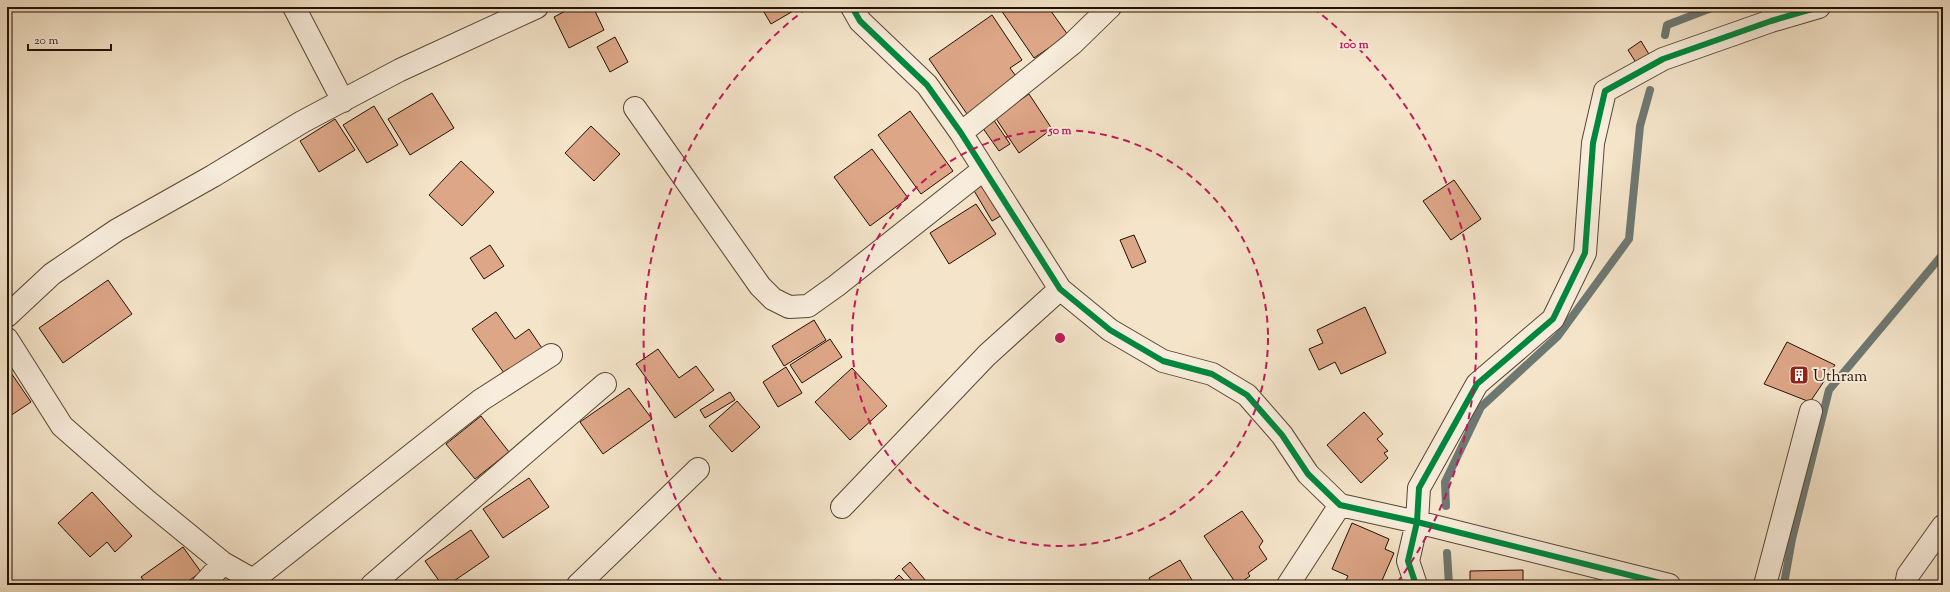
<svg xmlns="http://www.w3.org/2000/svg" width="1950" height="592" font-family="'Sorts Mill Goudy',serif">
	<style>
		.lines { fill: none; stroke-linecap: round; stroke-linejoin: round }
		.stream { stroke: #6e7873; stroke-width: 8 }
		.building { fill: #dda687; stroke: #231100 }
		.minor-casing { stroke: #574632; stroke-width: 24 }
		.minor { stroke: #f8eddc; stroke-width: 22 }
		.cycleway-casing { stroke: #f8eddc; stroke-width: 8 }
		.cycleway { stroke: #00873e; stroke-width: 6 }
		.ring { fill: none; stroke: #c2185b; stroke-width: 2; stroke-dasharray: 7 5 }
		.labels { text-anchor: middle; stroke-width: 4; stroke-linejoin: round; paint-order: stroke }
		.poi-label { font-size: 16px; fill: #231100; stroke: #f8eddc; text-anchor: start }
		.centre { fill: #c2185b; stroke: #f8eddc; stroke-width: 2 }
		.ring-label { font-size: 12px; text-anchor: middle; font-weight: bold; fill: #c2185b; stroke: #f8eddc; stroke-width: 4; stroke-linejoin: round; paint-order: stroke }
	</style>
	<rect width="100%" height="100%" fill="#f4e4c9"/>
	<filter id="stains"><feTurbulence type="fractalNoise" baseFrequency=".005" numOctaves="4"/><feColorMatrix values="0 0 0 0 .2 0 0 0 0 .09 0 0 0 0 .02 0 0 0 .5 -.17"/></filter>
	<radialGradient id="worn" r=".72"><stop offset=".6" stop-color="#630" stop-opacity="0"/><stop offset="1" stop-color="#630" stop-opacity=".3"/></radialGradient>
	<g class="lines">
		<path class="stream" d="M1665,35L1667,25L1714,7
			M1446,506L1445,482L1481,407L1558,336L1629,239L1640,126L1650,90
			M1447,553L1449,585
			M1784,584L1792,539L1829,390L1943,254"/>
	</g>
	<path class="building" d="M573,7H593L604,30L569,48L554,17Z
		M761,7H800L771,24Z
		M1005,7H1048L1068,35L1034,58L1001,10Z
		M992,15L1022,60L1010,68L1018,79L967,114L929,59Z
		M615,37L628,62L610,72L597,47Z
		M1641,41L1653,61L1640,69L1628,50Z
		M432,93L454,128L410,155L388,119Z
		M1029,94L1052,129L1019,153L995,117Z
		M374,106L398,145L367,163L343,125Z
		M910,111L953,171L921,194L878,135Z
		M335,119L355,150L319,172L300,141Z
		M993,119L1010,144L999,151L982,127Z
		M591,126L620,154L594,181L565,153Z
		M872,149L908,198L870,226L834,177Z
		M461,161L494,192L462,226L429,195Z
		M1454,180L1481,219L1451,240L1423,201Z
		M984,182L1004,214L992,221L973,189Z
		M976,204L996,234L949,264L930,233Z
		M1134,235L1146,262L1132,268L1120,240Z
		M490,245L504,266L484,279L470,258Z
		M108,280L132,314L63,363L39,328Z
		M1365,307L1386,353L1341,374L1335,362L1319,370L1309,349L1323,343L1317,330Z
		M496,312L515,339L529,329L544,351L507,377L472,329Z
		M814,320L826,340L784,366L772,346Z
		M830,339L842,357L802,383L790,365Z
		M1787,342L1835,365L1810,402L1764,384Z
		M658,349L679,378L696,366L714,390L675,418L636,364Z
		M7,367L31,402L7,418Z
		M786,367L802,393L778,407L763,382Z
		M852,368L887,406L850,440L815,402Z
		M629,388L652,419L603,454L580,422Z
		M730,392L735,400L705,418L700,410Z
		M737,401L760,427L732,452L709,426Z
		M1364,412L1383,434L1377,439L1388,451L1384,453L1388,458L1361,483L1327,445Z
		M481,416L509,452L475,479L446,444Z
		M529,478L549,507L503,538L483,509Z
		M92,492L132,536L115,552L107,542L90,557L58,523Z
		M1242,511L1263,541L1259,547L1267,559L1248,573L1250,576L1237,585L1204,536Z
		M1352,523L1389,539L1385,549L1394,553L1380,585H1351L1345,582L1348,576L1332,569Z
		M471,530L489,557L448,585H442L425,561Z
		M183,547L201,572L183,585H147L141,577Z
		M1180,560L1195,585H1153L1149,578Z
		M910,562L926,581L921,585H916L902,569Z
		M1943,569V585H1942L1939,570Z
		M1523,570V585H1470V571Z
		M899,575L909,585H889Z"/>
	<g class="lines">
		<g class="minor-casing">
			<path id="minor" d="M294,7L343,101
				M852,7L860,21L927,85L961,133L1060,289L1110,330L1163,361L1212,374L1247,395L1282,435L1308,474L1340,505L1417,522L1669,585
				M635,108L760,286L773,299L789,307L808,306L836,286L984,169
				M961,133L1072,44L1110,7
				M7,316L52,274L117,230L213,176L302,122L400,70L537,7
				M7,339L62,426L146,500L223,563L262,585
				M842,507L987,355L1060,289
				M253,580L481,400L551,355
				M203,585L223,563
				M372,585L605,384
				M578,585L698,469
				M1288,585L1340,505
				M1416,585L1408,561L1417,522L1419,488L1477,384L1553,319L1585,253L1593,143L1605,91L1663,59L1771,21L1819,7
				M1765,585L1811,411
				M1906,585L1908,575L1943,526"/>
		</g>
		<use href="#minor" class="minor"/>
		<g class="cycleway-casing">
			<path id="cycleway" d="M852,7L860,21L927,85L961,133L1060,289L1110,330L1163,361L1212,374L1247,395L1282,435L1308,474L1340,505L1417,522L1669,585
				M1416,585L1408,561L1417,522L1419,488L1477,384L1553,319L1585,253L1593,143L1605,91L1663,59L1771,21L1819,7"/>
		</g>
		<use href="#cycleway" class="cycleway"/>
	</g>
	<g class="ring">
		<circle cx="1060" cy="338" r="208"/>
		<path d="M723 583A416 416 0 0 1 807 8M1313 8A416 416 0 0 1 1397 583"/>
	</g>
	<defs>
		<g id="building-square" transform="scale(1)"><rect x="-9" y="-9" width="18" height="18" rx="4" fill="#8f2418" stroke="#f8eddc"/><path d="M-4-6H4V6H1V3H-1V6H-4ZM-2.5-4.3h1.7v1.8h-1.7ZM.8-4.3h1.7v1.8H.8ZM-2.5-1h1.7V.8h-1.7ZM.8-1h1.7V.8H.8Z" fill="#fff"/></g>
	</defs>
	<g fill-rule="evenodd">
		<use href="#building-square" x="1799" y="375"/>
	</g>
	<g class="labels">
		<g class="poi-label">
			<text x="1813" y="381">Uthram</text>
		</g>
	</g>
	<circle cx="1060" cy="338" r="6" class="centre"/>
	<g class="ring-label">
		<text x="1354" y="48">100 m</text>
		<text x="1060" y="134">50 m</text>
	</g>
	<rect width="1950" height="592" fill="none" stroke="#f4e4c9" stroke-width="24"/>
	<rect x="8" y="8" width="1934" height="576" fill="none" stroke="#231100" stroke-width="2"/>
	<rect x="12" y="12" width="1926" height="568" fill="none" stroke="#231100"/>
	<path d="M28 44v6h83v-6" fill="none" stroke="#231100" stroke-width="2"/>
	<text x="34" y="44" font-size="12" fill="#231100" stroke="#f8eddc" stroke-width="3" paint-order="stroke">20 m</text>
	<rect width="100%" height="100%" filter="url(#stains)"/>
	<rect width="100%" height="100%" fill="url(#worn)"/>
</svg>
